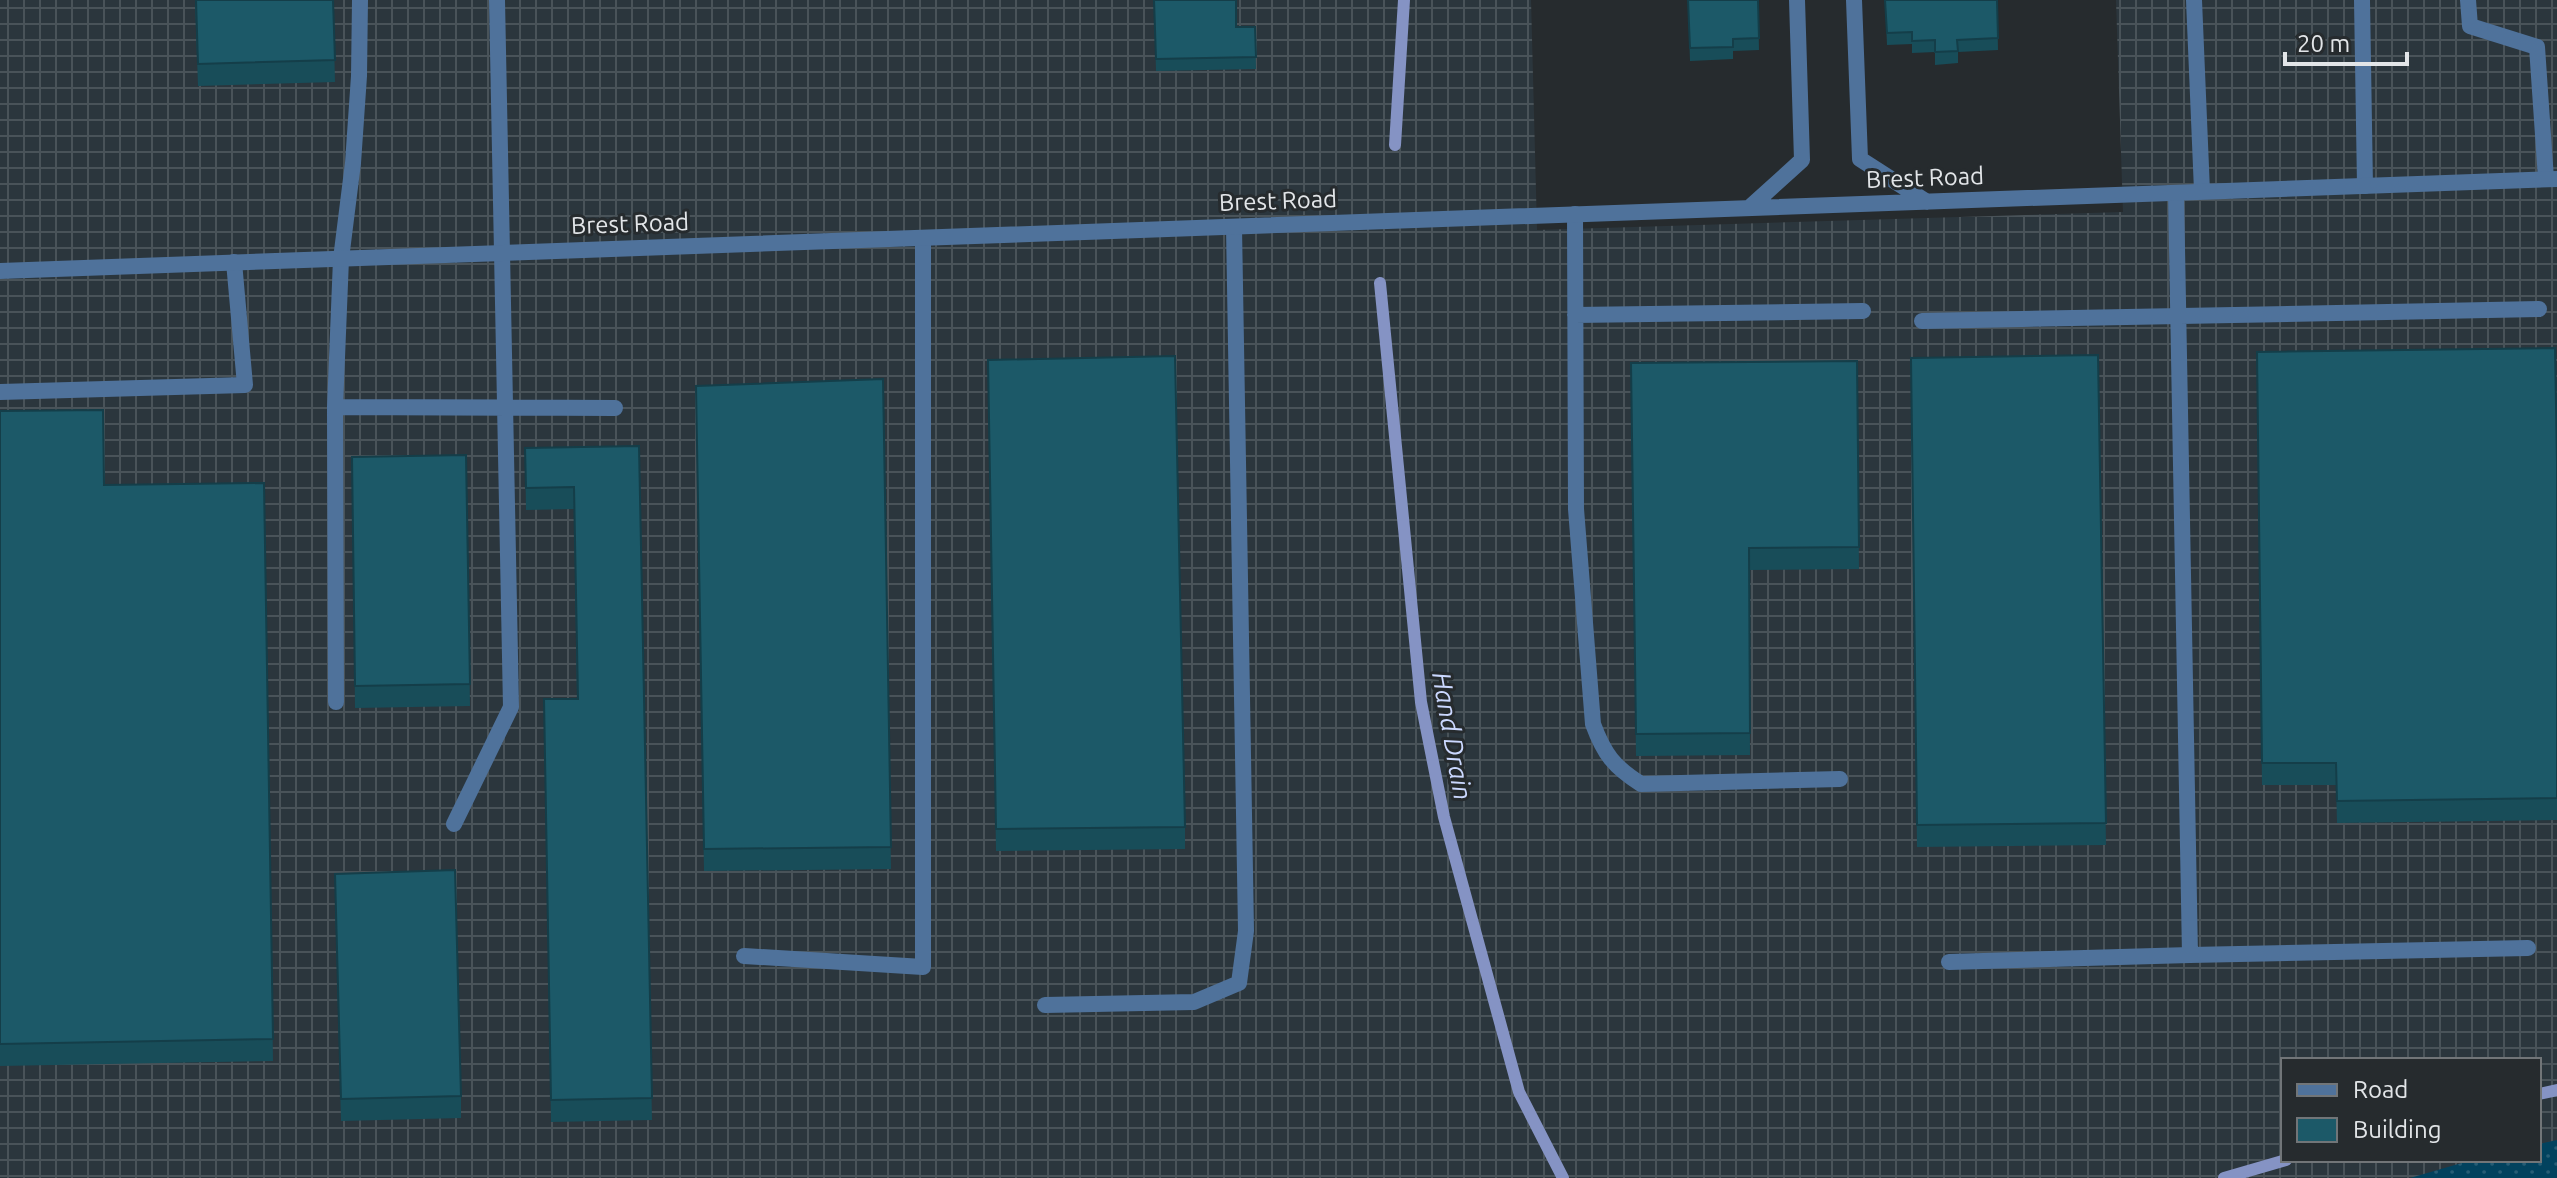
<svg xmlns="http://www.w3.org/2000/svg" width="2557" height="1178" font-family="Ubuntu,sans-serif">
	<style>
		.industrial { fill: url(#industrial-grid); fill-rule: evenodd }
		.grass { fill: url(#grass-dots) }
		.lines { fill: none; stroke-linecap: round; stroke-linejoin: round }
		.stream { stroke: #8593c4; stroke-width: 12 }
		.service { stroke: #4f729b; stroke-width: 16 }
		.minor { stroke: #4f729b; stroke-width: 16 }
		.wall { fill: #184d59 }
		.building { fill: #1c5968; stroke: #143e49; stroke-width: 2 }
		.labels { text-anchor: middle; stroke-width: 6; stroke-linejoin: round; paint-order: stroke }
		.street-label { font-size: 24px; fill: #e2e5e8; stroke: #262b2e }
		.water-label { font-size: 26px; font-style: italic; fill: #cbd8ff; stroke: #262b2e }
	</style>
	<defs>
		<pattern id="industrial-grid" width="8" height="8" patternUnits="userSpaceOnUse" patternTransform="scale(2)"><rect width="8" height="8" fill="#2b363d"/><path d="M0 4h8M4 0v8" fill="none" stroke="#495359"/></pattern>
		<pattern id="grass-dots" width="8" height="8" patternUnits="userSpaceOnUse" patternTransform="scale(2)"><rect width="8" height="8" fill="#02425e"/><path d="M2 2h.1M6 6h.1" fill="none" stroke="#275d75" stroke-width="1.8" stroke-linecap="round"/></pattern>
	</defs>
	<rect width="100%" height="100%" fill="#262b2e"/>
	<path class="industrial" d="M0,0H1531L1537,230L2123,212L2116,0H2557V1178H0ZM2283,1060H2539V1160H2283Z"/>
	<path class="grass" d="M2557,1140V1178H2410L2472,1160H2539V1144Z"/>
	<g class="lines">
		<path class="stream" d="M1395,145L1404,0
			M1380,283L1421,702L1444,817L1519,1092L1563,1178
			M2539,1094L2557,1090
			M2224,1178L2286,1160"/>
		<path class="service" d="M2194,0L2202,191
			M2362,0L2365,186
			M2468,0L2470,26L2537,47L2546,179
			M1575,214L1576,509L1593,724C1604,754 1614,767 1641,784L1840,779
			M1575,315L1863,311
			M1922,321L2539,309
			M0,392L245,385L234,262
			M335,407L615,408
			M336,702L335,407L341,259L353,163L359,76L360,0
			M454,824L511,707L497,0
			M2190,955L2528,948
			M744,956L923,967V238
			M1949,962L2190,955L2176,193
			M1045,1005L1194,1002L1239,983L1246,931L1234,227"/>
		<path class="minor" d="M1854,0L1860,159L1927,202
			M1749,208L1802,160L1797,0
			M0,271L2557,179"/>
	</g>
	<path class="wall" d="M195,0H333L335,82L198,86Z
		M1154,0L1236,27H1255L1256,69L1156,71Z
		M1688,0H1758L1759,50L1733,51V59L1690,61Z
		M1885,0H1997L1998,50L1958,52V63L1935,65V52L1912,53V44L1887,45Z
		M2257,352L2557,462V820L2337,823L2336,785H2262Z
		M2098,355L2106,845L1917,847L1911,358Z
		M988,360L1185,827V849L996,851Z
		M1857,361L1859,569L1749,570L1750,755L1636,756L1631,363Z
		M883,379L891,869L704,871L696,386Z
		M0,411L104,485L264,483L273,1061L0,1066Z
		M639,446L652,1120L551,1122L544,699H577L574,509L526,510L525,448Z
		M466,455L470,706L355,708L352,457Z
		M335,896L461,1096V1118L341,1121Z"/>
	<path class="building" d="M196,0H333L335,60L198,64Z
		M1154,0H1236V27H1255L1256,57L1156,59Z
		M1688,0H1758L1759,38L1733,39V47L1690,48Z
		M1885,0H1997L1998,38L1957,40L1958,51L1935,52V40L1912,41V32L1887,33Z
		M2555,348L2557,462V798L2337,801L2336,763H2262L2257,352Z
		M2098,355L2106,823L1917,825L1911,358Z
		M1175,356L1185,827L996,829L988,360Z
		M1857,361L1859,547L1749,548L1750,733L1636,734L1631,363Z
		M883,379L891,847L704,849L696,386Z
		M103,410L104,485L264,483L273,1039L0,1044V411Z
		M639,446L652,1098L551,1100L544,699H578L574,487L526,488L525,448Z
		M466,455L470,684L355,686L352,457Z
		M455,870L461,1096L341,1099L335,874Z"/>
	<g class="labels">
		<g class="street-label">
			<text transform="translate(1925 178) rotate(-2)" y="8">Brest Road</text>
			<text transform="translate(1278 201) rotate(-2)" y="8">Brest Road</text>
			<text transform="translate(630 224) rotate(-2)" y="8">Brest Road</text>
		</g>
		<g class="water-label">
			<text transform="translate(1452 736) rotate(80)" y="9">Hand Drain</text>
		</g>
	</g>
	<rect x="2281" y="1058" width="260" height="104" fill="#262b2e" stroke="#717578" stroke-width="2"/>
	<rect x="2297" y="1084" width="40" height="12" fill="#4f729b" stroke="#717578" stroke-width="2"/>
	<text x="2353" y="1098" font-size="24" fill="#e2e5e8">Road</text>
	<rect x="2297" y="1118" width="40" height="24" fill="#1c5968" stroke="#717578" stroke-width="2"/>
	<text x="2353" y="1138" font-size="24" fill="#e2e5e8">Building</text>
	<path d="M2285 52v12h122v-12" fill="none" stroke="#e2e5e8" stroke-width="4"/>
	<text x="2297" y="52" font-size="24" fill="#e2e5e8" stroke="#262b2e" stroke-width="6" paint-order="stroke">20 m</text>
</svg>
